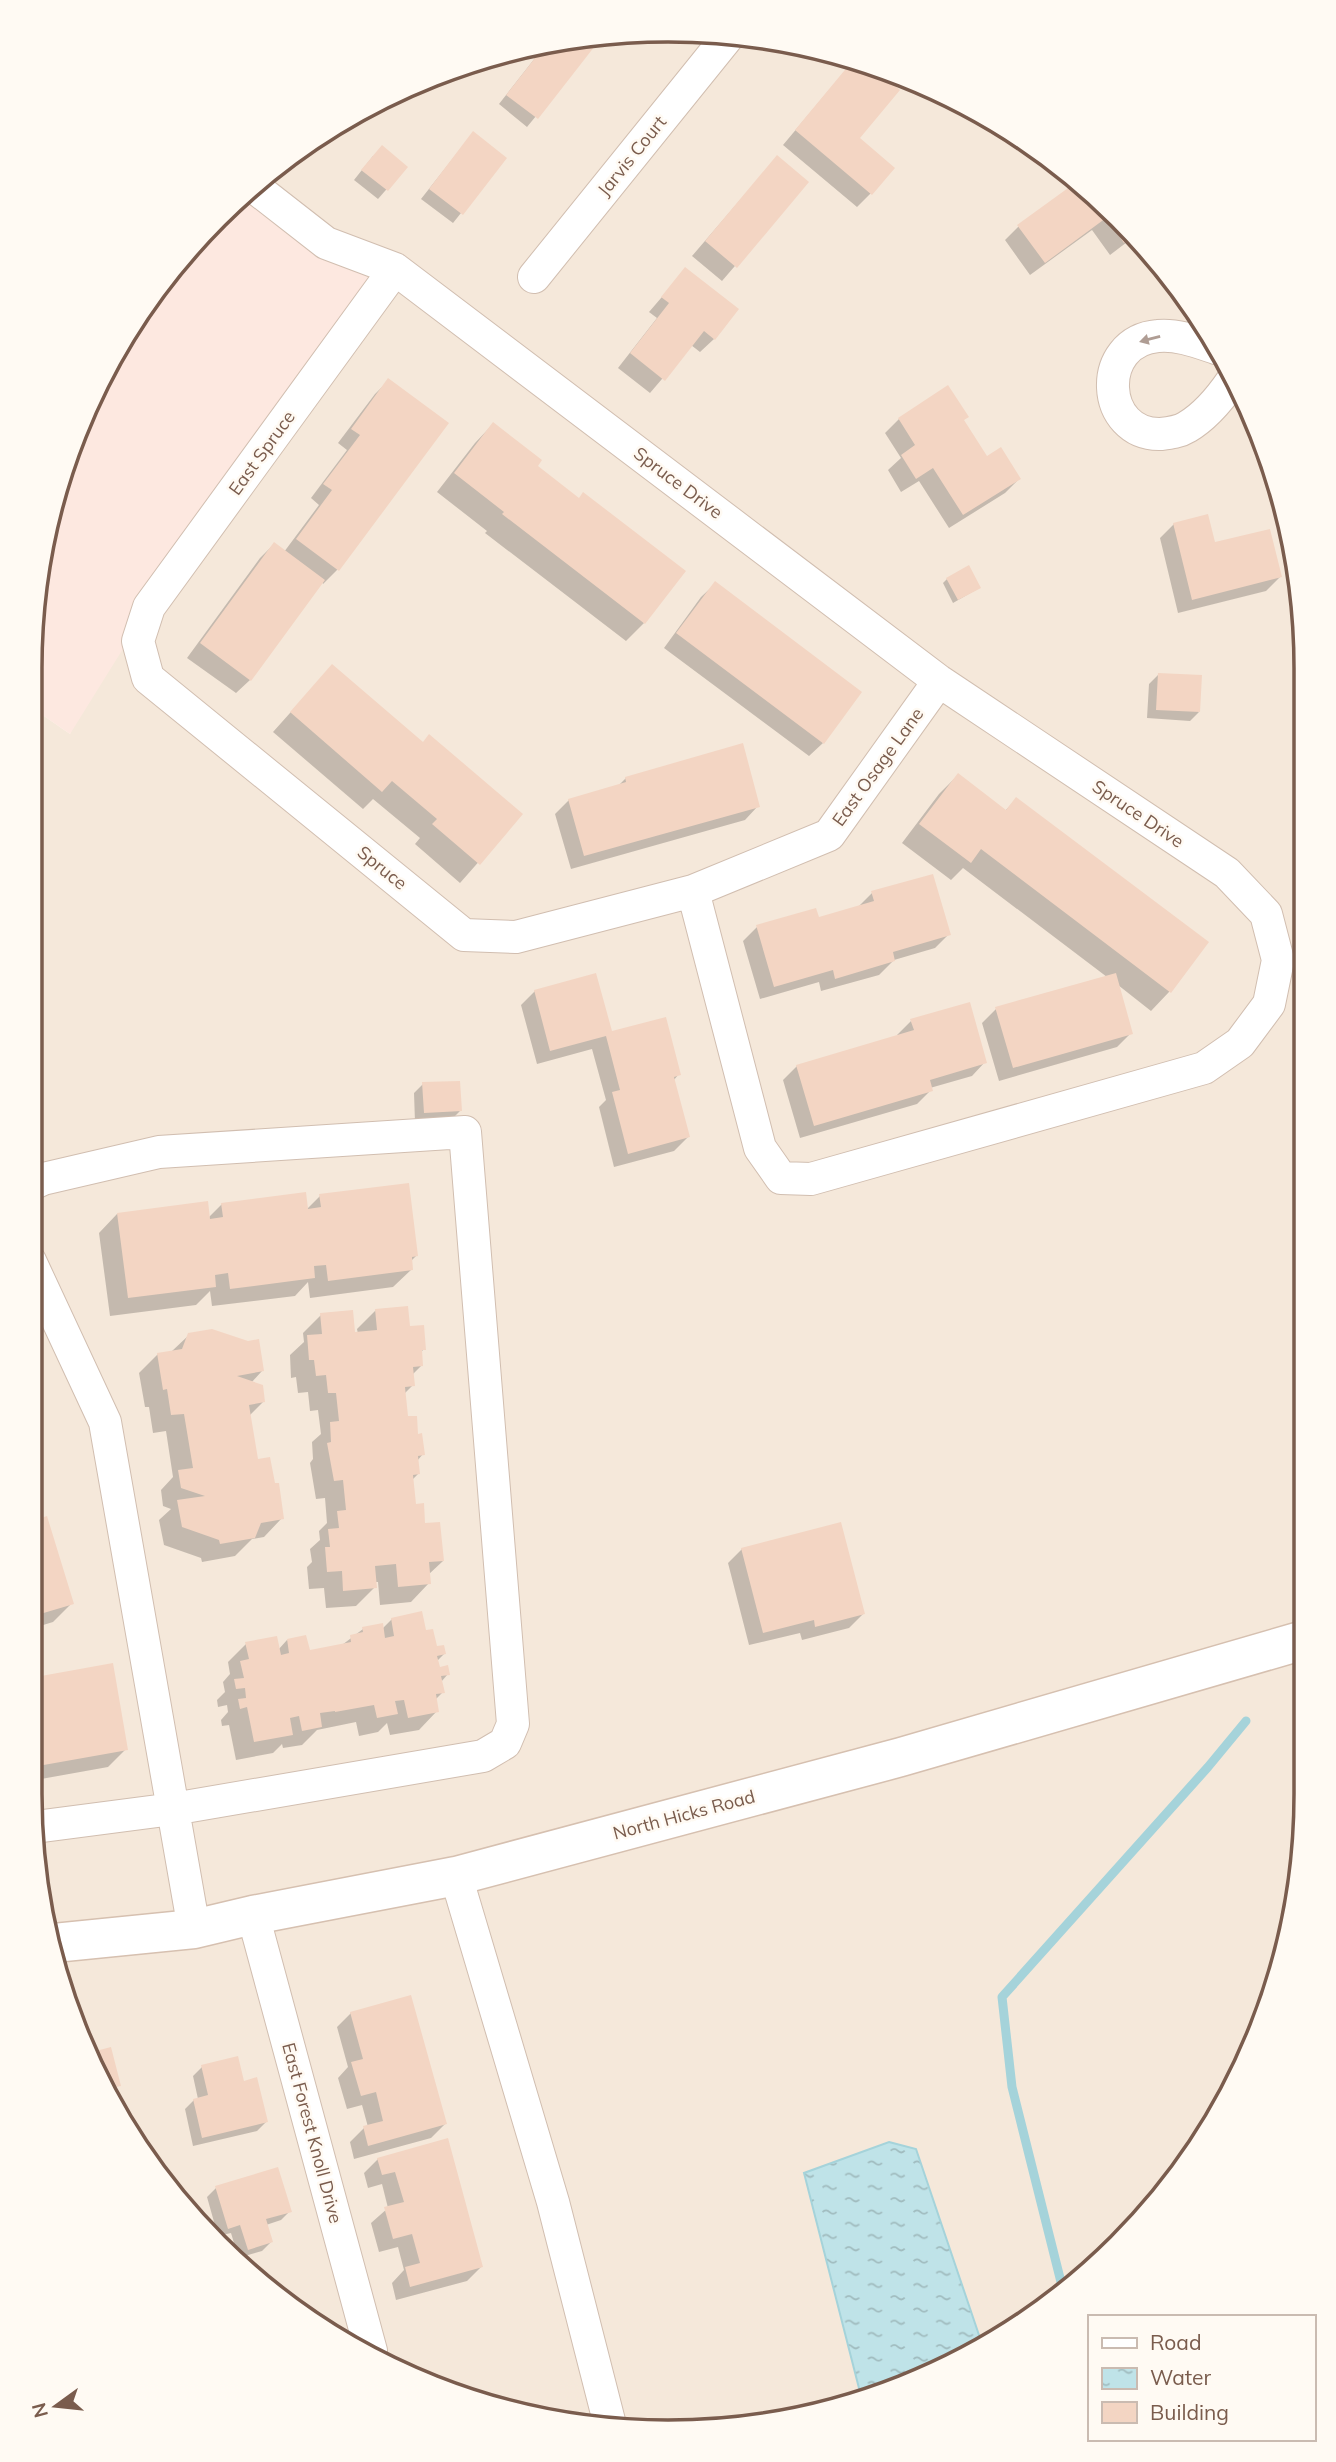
<svg xmlns="http://www.w3.org/2000/svg" width="1336" height="2462" font-family="Mulish,sans-serif">
	<style>
		.residential { fill: #f5e8da }
		.commercial { fill: #fde8e0 }
		.water { fill: url(#water-ripples); stroke: #a5d3da; stroke-width: 2 }
		.shadow { fill: #0003 }
		.lines { fill: none; stroke-linecap: round; stroke-linejoin: round }
		.stream { stroke: #a5d3da; stroke-width: 9 }
		.building { fill: #f3d5c3 }
		.minor-casing { stroke: #d1beb0; stroke-width: 34 }
		.secondary-casing { stroke: #d6c0b0; stroke-width: 41 }
		.minor { stroke: #fff; stroke-width: 32 }
		.secondary { stroke: #fff; stroke-width: 38 }
		.oneway { fill: #af9d94 }
		.labels { text-anchor: middle; stroke-width: 5; stroke-linejoin: round; paint-order: stroke }
		.street-label { font-size: 18px; fill: #7a5c4d; stroke: #fffaf3 }
		.rim { fill: none; stroke: #7a5c4d; stroke-width: 3.5 }
	</style>
	<defs>
		<pattern id="water-ripples" width="26" height="14" patternUnits="userSpaceOnUse" patternTransform="scale(1.75)"><rect width="26" height="14" fill="#bfe3e8"/><path d="M2 4q2-2 4 0t4 0M15 11q2-2 4 0t4 0" fill="none" stroke="#a0bbbe"/></pattern>
	</defs>
	<rect width="100%" height="100%" fill="#fdf6ec"/>
	<path class="residential" d="M626,31L751,35L873,63L987,115L1119,216L1199,314L1272,462L1301,585L1305,1835L1284,1960L1221,2113L1089,2274L913,2384L710,2431L503,2411L314,2325L162,2183L64,2000L30,1794L31,707L70,734L253,186L279,162L385,96L502,52Z"/>
	<path class="commercial" d="M253,186L395,269L149,607L70,734L31,707V627L52,502L115,349L188,247Z"/>
	<path class="water" d="M889,2142L916,2149L981,2341L913,2384L861,2396L804,2173Z"/>
	<path class="shadow" d="M589,37L596,43L527,127L499,104L546,44Z
		M465,66L457,74L453,70Z
		M845,71L857,139L871,193L857,207L783,145Z
		M473,133L505,158L453,223L421,199Z
		M373,156L406,167L378,199L354,180Z
		M777,157L807,182L722,281L692,256Z
		M1076,184L1119,216L1135,236L1110,255L1092,230L1030,275L1005,240L1019,226Z
		M686,269L714,339L700,352L691,345L650,393L618,368L657,318L649,312Z
		M389,380L446,423L337,570L323,584L322,582L250,680L236,693L187,658L260,558L274,544L284,552L319,505L311,498L347,450L338,443L375,394Z
		M899,419L963,421L987,459L1019,479L1005,493L949,528L919,481L901,492L888,470L901,458L885,433Z
		M493,424L535,466L644,623L626,641L485,533L487,531L437,492L475,443Z
		M1174,524L1280,577L1266,591L1178,613L1160,538Z
		M40,574L44,578L38,587Z
		M947,579L979,588L953,603L943,583Z
		M715,584L823,743L809,756L664,648L701,597Z
		M332,666L422,743L520,815L460,883L415,844L420,838L373,799L363,809L273,732Z
		M1158,675L1199,712L1190,721L1147,718L1149,684Z
		M958,775L1005,811L1016,799L1206,943L1169,992L1151,1011L1118,985L1131,1033L1117,1047L999,1081L982,1023L996,1009L1107,977L963,868L951,880L902,843L939,794Z
		M626,778L758,806L745,820L571,869L555,814L569,800L618,786Z
		M872,893L949,934L935,948L894,960L879,975L821,991L819,982L760,999L743,941L757,927L817,919L857,908Z
		M535,991L679,1074L673,1081L688,1137L674,1151L614,1167L599,1107L606,1100L592,1049L537,1064L521,1005Z
		M911,1021L985,1062L972,1076L930,1088L931,1090L917,1104L800,1138L783,1080L797,1066L898,1037L897,1035Z
		M423,1084L460,1111L451,1120L415,1122L414,1093Z
		M320,1196L417,1255L411,1261L412,1269L393,1287L310,1298L308,1282L295,1296L212,1306L210,1291L196,1305L110,1316L99,1233L117,1214L208,1218L222,1204L306,1210Z
		M376,1310L408,1328L424,1349L420,1353L422,1365L412,1375L413,1385L404,1394L407,1418L417,1436L423,1454L417,1461L418,1474L412,1480L414,1506L443,1561L428,1575L429,1583L411,1602L380,1605L378,1582H374L375,1587L356,1606L326,1608L324,1588L309,1589L307,1567L312,1562L310,1549L320,1540L319,1531L327,1523L325,1498L316,1499L310,1463L313,1459L312,1442L321,1434L318,1410L310,1411L308,1392L298,1393L296,1377L291,1378L290,1355L304,1342L303,1333L321,1315L354,1334H358L357,1329Z
		M189,1335L262,1371L251,1383L263,1402L249,1416L257,1461L282,1518L264,1537L252,1539L235,1556L202,1562L201,1558L164,1545L159,1520L171,1509L163,1506L161,1490L173,1477L166,1431L153,1433L149,1407H145L139,1373L158,1354L171,1352Z
		M30,1523L72,1603L53,1622L30,1629Z
		M742,1549L863,1614L849,1628L802,1640L800,1633L749,1645L728,1563Z
		M392,1619L425,1632L435,1648L444,1654L437,1661L438,1669L448,1674L441,1682L443,1692L435,1700L437,1711L419,1730L390,1735L387,1723L378,1732L359,1736L356,1722L317,1730L302,1745L283,1748L282,1744L273,1753L236,1760L229,1725L222,1726L221,1720L228,1712L227,1705L218,1707L217,1700L225,1692L223,1682L230,1674L228,1662L246,1644L278,1650L287,1640L308,1652L342,1645L363,1629H382Z
		M111,1665L126,1749L108,1767L30,1781V1680Z
		M351,2013L445,2124L431,2138L354,2159L350,2142L364,2128L368,2127L362,2105L347,2109L338,2078L348,2067L337,2027Z
		M202,2067L243,2083L266,2122L257,2131L193,2146L185,2109L194,2100L198,2099L193,2076Z
		M130,2112L135,2133L125,2114Z
		M447,2141L481,2267L467,2281L396,2300L392,2283L404,2270L398,2247L379,2252L371,2223L388,2208L382,2184L368,2188L364,2173L378,2159Z
		M216,2188L290,2211L281,2220L266,2225L271,2242L262,2251L241,2257L237,2253L231,2233L218,2236L207,2197Z"/>
	<g class="lines">
		<path class="stream" d="M1063,2290L1012,2087L1002,1997L1208,1767L1246,1721"/>
	</g>
	<path class="building" d="M591,37L598,42L538,119L506,95L546,44Z
		M854,59L868,62L900,90L860,138L895,168L872,195L795,130Z
		M473,131L507,158L463,215L429,189Z
		M382,145L408,167L388,191L361,170Z
		M777,155L809,182L737,268L705,241Z
		M1075,183L1119,216L1135,235L1124,243L1106,218L1045,263L1017,225Z
		M685,267L739,309L715,340L704,331L665,381L630,353L669,303L661,297Z
		M388,378L449,423L339,571L296,539L332,490L323,484L360,435L351,429Z
		M948,385L969,417L964,420L987,456L1001,447L1021,479L963,515L933,468L916,479L901,455L915,445L898,418Z
		M493,422L542,460L538,466L579,498L583,492L686,571L645,624L502,514L504,512L454,473Z
		M1208,514L1215,542L1270,529L1282,577L1192,600L1173,523Z
		M274,542L325,580L251,681L200,643Z
		M969,565L981,588L958,600L946,578Z
		M715,581L862,692L824,744L676,633Z
		M332,664L423,742L429,734L523,814L480,865L432,824L437,819L392,781L382,792L290,712Z
		M1158,673L1202,675L1200,712L1156,710Z
		M743,743L760,807L584,856L568,799L626,782L625,777Z
		M958,773L1006,810L1016,797L1209,942L1171,993L981,849L971,863L919,824Z
		M933,874L951,935L893,952L895,961L835,979L833,970L774,987L756,925L816,908L819,917L874,901L871,891Z
		M596,973L612,1031L666,1017L681,1075L674,1077L690,1137L628,1154L612,1092L620,1090L606,1036L550,1051L534,990Z
		M1116,973L1133,1034L1013,1068L995,1007Z
		M970,1002L987,1063L930,1080L933,1091L814,1126L796,1065L914,1030L910,1019Z
		M460,1081L462,1111L424,1113L422,1082Z
		M409,1183L418,1256L412,1257L413,1270L328,1281L326,1265L314,1266L315,1278L230,1289L228,1273L215,1275L216,1287L128,1298L117,1213L208,1201L210,1219L223,1217L221,1203L306,1192L308,1209L321,1207L319,1194Z
		M408,1306L410,1326L424,1325L426,1350H422L423,1366L413,1367L415,1386L405,1387L408,1416H417L418,1434L422,1433L425,1455L418,1456L420,1474L413,1475L416,1504L424,1503L425,1523L440,1522L444,1561L429,1562L431,1584L398,1587L396,1564L375,1566L377,1588L343,1591L342,1571L327,1572L325,1547H330L328,1529L339,1528L337,1511L346,1510L343,1480L334,1481L327,1443L331,1442L330,1422L339,1421L336,1393H328L326,1375L316,1376L314,1360H309L307,1335L322,1334L320,1313L353,1310L355,1332L377,1330L375,1309Z
		M212,1329L248,1341L259,1339L264,1371L237,1376L263,1385L265,1402L249,1405L258,1459L270,1457L275,1483H279L284,1519L261,1523L255,1538L220,1544L219,1540L182,1527L177,1500L205,1496L181,1488L178,1470L193,1468L184,1414L171,1415L167,1389L163,1390L157,1353L182,1349L188,1333Z
		M30,1474L40,1504L30,1508Z
		M47,1516L74,1604L30,1617V1522Z
		M841,1522L865,1614L815,1627L814,1620L763,1633L741,1548Z
		M422,1611L426,1630L433,1629L437,1646L444,1645L446,1654L437,1656L440,1667L448,1665L450,1675L441,1676L445,1693L436,1694L439,1712L408,1718L404,1700L395,1701L398,1714L377,1718L374,1705L335,1712V1711L320,1713L322,1727L302,1731L299,1716L290,1718L293,1735L254,1742L247,1707L240,1709L238,1699L246,1698L245,1688L236,1689L234,1679L244,1678L240,1661L249,1659L245,1642L277,1636L281,1655L289,1653L287,1639L306,1635L310,1650L351,1642L350,1635L363,1632L362,1627L383,1623L385,1638L394,1636L391,1618Z
		M113,1663L128,1750L38,1766L35,1749H30V1678Z
		M411,1995L447,2124L368,2146L363,2126L383,2121L376,2092L361,2096L351,2062L363,2059L350,2012Z
		M111,2047L121,2086L111,2088L92,2052Z
		M238,2056L244,2081L257,2077L268,2122L202,2138L193,2099L208,2095L201,2065Z
		M448,2138L483,2267L410,2287L405,2267L420,2263L412,2234L393,2239L384,2207L404,2202L395,2172L382,2175L377,2158Z
		M278,2167L292,2212L266,2219L273,2242L248,2250L240,2225L228,2229L215,2186Z"/>
	<g class="lines">
		<g class="minor-casing">
			<path id="minor" d="M253,186L326,243L395,269L939,681L1227,873L1266,914L1278,960L1269,1004L1240,1043L1204,1068L811,1179L781,1178L760,1148L693,891
				M395,269L149,607L138,641L148,678L464,935L516,937L693,891L829,835L939,681
				M534,277L730,34
				M1216,348C1198,342 1177,334 1158,336C1095,341 1100,436 1161,434C1170,433 1179,432 1187,427C1204,417 1221,397 1232,381
				M30,1185L43,1179L159,1152L465,1132L513,1724L505,1743L483,1756L173,1809L35,1827
				M30,1261L105,1422L194,1929
				M456,1876L553,2202L609,2421
				M253,1915L371,2351"/>
		</g>
		<g class="secondary-casing">
			<path id="secondary" d="M54,1943L194,1929L253,1915L456,1876L901,1757L1304,1640"/>
		</g>
		<use href="#minor" class="minor"/>
		<use href="#secondary" class="secondary"/>
	</g>
	<defs><path id="oneway-solid" d="M-6-.8H1V-3.2L6.5 0L1 3.2V.8H-6Z" transform="scale(1.75)"/></defs>
	<use class="oneway" href="#oneway-solid" transform="translate(1150 339) rotate(165)"/>
	<g class="labels">
		<g class="street-label">
			<text transform="translate(632 156) rotate(-51)" y="6">Jarvis Court</text>
			<text transform="translate(262 453) rotate(-54)" y="6">East Spruce</text>
			<text transform="translate(678 483) rotate(37)" y="6">Spruce Drive</text>
			<text transform="translate(878 767) rotate(-54)" y="6">East Osage Lane</text>
			<text transform="translate(1138 814) rotate(34)" y="6">Spruce Drive</text>
			<text transform="translate(382 868) rotate(39)" y="6">Spruce</text>
			<text transform="translate(684 1815) rotate(-15)" y="6">North Hicks Road</text>
			<text transform="translate(312 2133) rotate(75)" y="6">East Forest Knoll Drive</text>
		</g>
	</g>
	<path d="M0 0H1336V2462H0ZM668 42H668A626 626 0 0 1 1294 668V1794A626 626 0 0 1 668 2420H668A626 626 0 0 1 42 1794V668A626 626 0 0 1 668 42Z" fill="#fffaf3" fill-rule="evenodd"/>
	<path class="rim" d="M668 42H668A626 626 0 0 1 1294 668V1794A626 626 0 0 1 668 2420H668A626 626 0 0 1 42 1794V668A626 626 0 0 1 668 42Z"/>
	<rect x="1088" y="2315" width="228" height="126" fill="#fffaf3" stroke="#cabbb1" stroke-width="2"/>
	<rect x="1102" y="2338" width="35" height="10" fill="#ffffff" stroke="#cabbb1" stroke-width="2"/>
	<text x="1150" y="2350" font-size="21" fill="#7a5c4d">Road</text>
	<rect x="1102" y="2368" width="35" height="21" fill="url(#water-ripples)" stroke="#cabbb1" stroke-width="2"/>
	<text x="1150" y="2385" font-size="21" fill="#7a5c4d">Water</text>
	<rect x="1102" y="2402" width="35" height="21" fill="#f3d5c3" stroke="#cabbb1" stroke-width="2"/>
	<text x="1150" y="2420" font-size="21" fill="#7a5c4d">Building</text>
	<g transform="translate(56 2406) rotate(255)" stroke="#fffaf3" stroke-width="5" paint-order="stroke">
	<path d="M0-5L12 26L0 18L-12 26Z" fill="#7a5c4d"/>
	<text y="-10" font-size="19" font-weight="bold" text-anchor="middle" fill="#7a5c4d">N</text>
	</g>
</svg>
